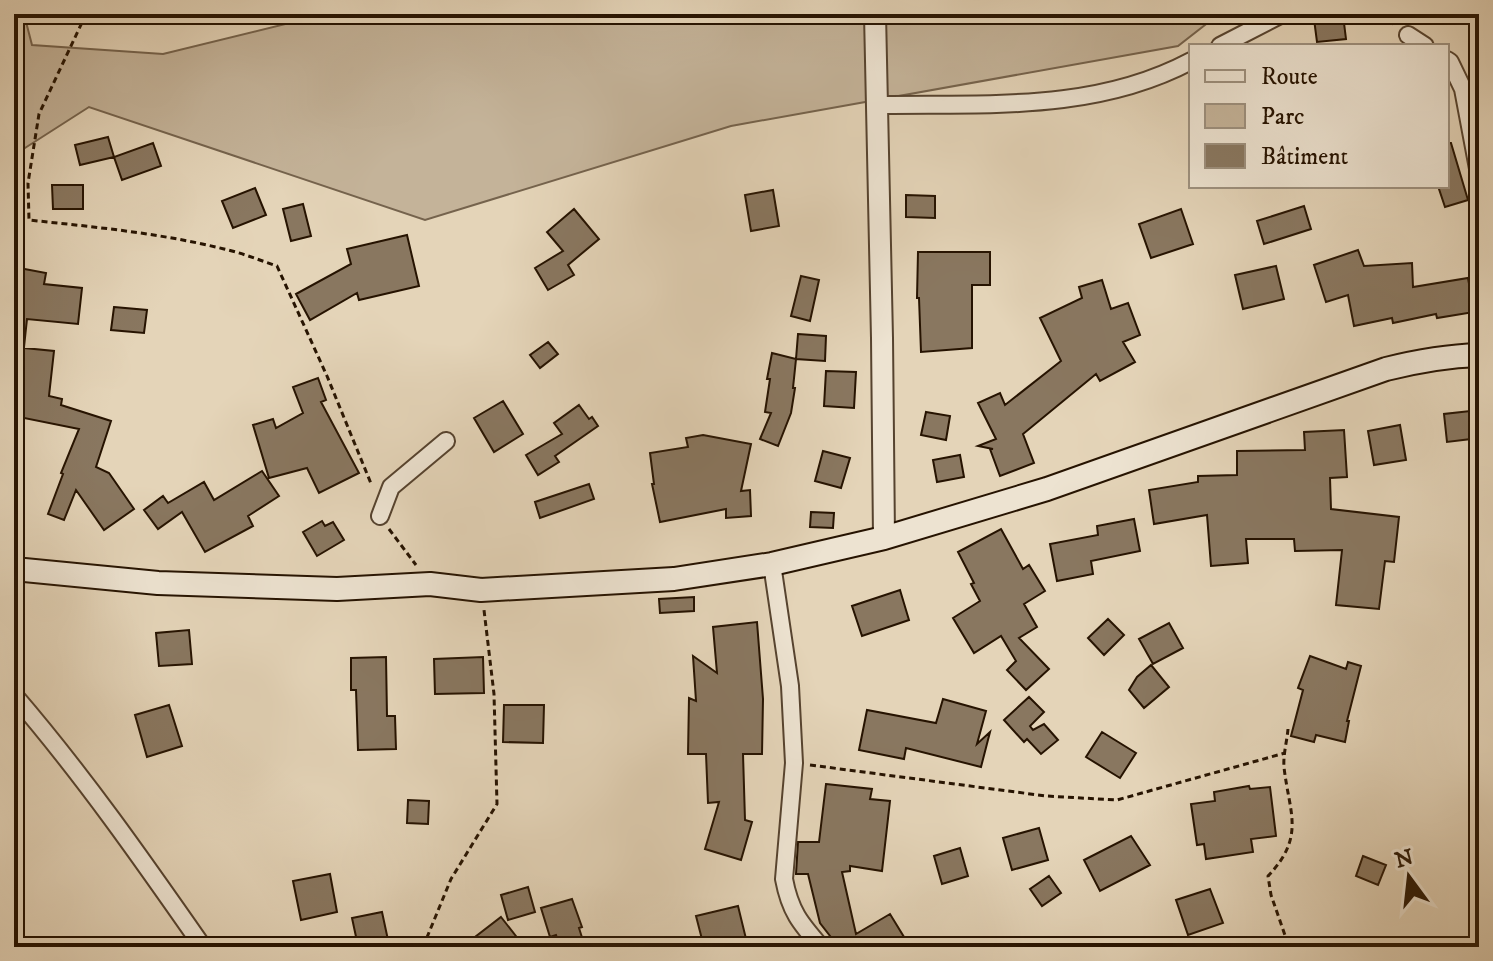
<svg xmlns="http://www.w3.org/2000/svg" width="1493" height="961" font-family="'IM FELL DW Pica',serif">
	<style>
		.green { fill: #c4b399; stroke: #75634d; stroke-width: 2 }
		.building { fill: #897760; stroke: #261301; stroke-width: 2 }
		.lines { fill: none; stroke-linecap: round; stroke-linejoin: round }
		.minor-casing { stroke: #56432f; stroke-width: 20 }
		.tertiary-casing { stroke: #56432f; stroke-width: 24 }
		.secondary-casing { stroke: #261301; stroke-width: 26 }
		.path { stroke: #261301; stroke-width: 3; stroke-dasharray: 6 4; stroke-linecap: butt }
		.minor { stroke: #ede3d1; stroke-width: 16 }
		.tertiary { stroke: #ede3d1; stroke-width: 20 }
		.secondary { stroke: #ede3d1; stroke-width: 22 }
	</style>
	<rect width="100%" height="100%" fill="#e4d4b8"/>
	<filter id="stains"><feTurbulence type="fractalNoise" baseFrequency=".0025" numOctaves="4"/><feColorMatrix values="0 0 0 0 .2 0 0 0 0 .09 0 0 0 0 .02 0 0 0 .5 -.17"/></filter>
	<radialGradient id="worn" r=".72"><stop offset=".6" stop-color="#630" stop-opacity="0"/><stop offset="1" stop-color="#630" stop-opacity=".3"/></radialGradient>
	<path class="green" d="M14,14H24L32,45L163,54L326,14H1219L1178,46L731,126L425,220L89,107L14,155Z"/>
	<path class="building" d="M1343,15L1346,39L1317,42L1314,19Z
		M108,137L114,157L80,165L75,145Z
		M153,143L161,166L122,180L114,157Z
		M1447,143H1451L1468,200L1445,207L1438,186H1447Z
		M52,185H83V209H53Z
		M255,188L266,215L233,228L222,201Z
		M773,190L779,226L751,231L745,195Z
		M906,195L935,196V218L906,217Z
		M303,204L311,236L291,241L283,209Z
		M1304,206L1311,229L1264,244L1257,221Z
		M574,209L599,239L568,265L574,275L548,290L535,268L563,251L547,232Z
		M1181,209L1193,244L1151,258L1139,224Z
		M407,235L419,286L359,300L357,293L310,320L296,294L351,264L347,249Z
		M1358,250L1364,266L1412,263L1413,287L1468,278L1474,312L1437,318L1436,314L1393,323L1392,318L1354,326L1348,295L1326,302L1314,265Z
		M918,252H990V285H972V348L921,352L919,298H917Z
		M1276,266L1284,299L1243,309L1235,275Z
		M14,267L46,273L44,284L82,288L78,324L27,319L24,347H14Z
		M801,276L819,280L810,321L791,316Z
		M1102,280L1111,309L1128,303L1140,335L1123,342L1135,362L1100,381L1096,374L1023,434L1034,463L1000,476L990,449H993L978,446L996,439L978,403L1000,393L1005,405L1061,361L1040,318L1082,298L1079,287Z
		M114,307L147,310L144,333L111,330Z
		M798,334L826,336L825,361L796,359Z
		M548,342L558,354L540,368L530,355Z
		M14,347L54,351L49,396L62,399L61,405L111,421L96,467L109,473L134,509L104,530L76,490L64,520L48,514L63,474L61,473L79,429L14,416V398L18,378L14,377Z
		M772,353L796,359L793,388H795L791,413L778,446L760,439L771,413L765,412L770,379H767Z
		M826,371L856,372L854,408L824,406Z
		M318,378L326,400L321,402L359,473L319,493L307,468L269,478L253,425L273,419L276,428L303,413L293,387Z
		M503,401L523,434L494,452L474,418Z
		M579,405L589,419L592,417L598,426L555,456L559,462L538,475L526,455L562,434L554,423Z
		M1479,410V438L1447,442L1444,414Z
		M926,412L950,416L946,440L921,435Z
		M1400,425L1406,460L1374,465L1368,431Z
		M1344,430L1347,477L1330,478L1331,509L1399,517L1394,562L1385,561L1379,609L1336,605L1342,550L1295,551L1294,539H1246L1248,563L1211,566L1207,515L1154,524L1149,490L1198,482V476L1237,475V451L1305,450L1304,432Z
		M703,435L751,444L741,491L750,490L751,516L726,518V509L660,522L652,484H654L650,453L688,447L686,438Z
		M823,451L850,458L841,488L815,481Z
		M960,455L964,477L937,482L933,460Z
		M262,471L279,496L248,516L253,526L205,552L182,512L158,529L144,510L163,496L168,503L204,482L214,500Z
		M589,484L594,499L540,518L535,502Z
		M811,512L834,513L833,528L810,527Z
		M1134,519L1140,551L1091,561L1093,574L1057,581L1050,544L1098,535L1097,526Z
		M322,521L325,526L333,522L344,540L317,556L303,532Z
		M1001,529L1023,569L1029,565L1045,591L1024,604L1037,627L1019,638L1049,669L1026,690L1007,670L1016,661L1001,636L974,653L953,618L980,601L971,584L974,583L958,552Z
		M900,590L909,620L862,636L852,606Z
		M694,597V611L660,613L659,599Z
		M1108,619L1124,635L1104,655L1088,638Z
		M757,622L763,699L762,754H743L745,820L752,822L741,860L705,849L719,802L708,803L706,754H688L689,698L696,701L693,656L717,673L713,627Z
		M1169,623L1183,648L1153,664L1139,639Z
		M189,630L192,664L159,666L156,633Z
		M1310,656L1346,669L1348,662L1361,666L1347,721H1349L1345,742L1316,735L1314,742L1291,736L1303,690L1298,688Z
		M386,657L387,716H395L396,749L358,750L356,690H351V658Z
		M483,657L484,693L435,694L434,659Z
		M1151,665L1169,687L1144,708L1129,690L1137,677Z
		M1029,697L1044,712L1030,726L1033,730L1044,724L1058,740L1041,754L1027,739L1024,742L1004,720Z
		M943,699L986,711L977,744L990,732L981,767L906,748L904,759L859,750L867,710L936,723Z
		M169,705L182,746L147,757L135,715Z
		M504,705H544L543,743L503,742Z
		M1102,732L1136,753L1120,778L1086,757Z
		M826,784L872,789L870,799L890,801L882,871L850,866V871L842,872L856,934L890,914L904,937L887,947H834L837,945L820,923L808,874H796L798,842H819Z
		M1249,786L1250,789L1270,787L1276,836L1251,839L1253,852L1206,859L1204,844L1197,845L1191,804L1215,801L1214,792Z
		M408,800L429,801L428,824L407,823Z
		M1039,828L1048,860L1012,870L1003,838Z
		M1131,836L1150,865L1100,891L1084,860Z
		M960,848L968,876L942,884L934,856Z
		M1363,856L1386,865L1378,885L1356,876Z
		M330,874L337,912L301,920L293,881Z
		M1049,876L1061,893L1042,906L1030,889Z
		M528,887L535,912L508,920L501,895Z
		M1210,889L1223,923L1188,935L1176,900Z
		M572,899L582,927L579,928L585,947H560L556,935L550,937L541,908Z
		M738,906L748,947H704L696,916Z
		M382,912L388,940L358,946L352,918Z
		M501,917L519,940L510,947H462Z"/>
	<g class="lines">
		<g class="minor-casing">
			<path id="minor" d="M1408,35L1425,46
				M1220,46L1282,14
				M1447,60L1450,62L1463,89L1479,174
				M876,105C984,103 1093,113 1191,61
				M380,516L391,487L446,441
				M772,564L790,686L794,763L784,879C790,911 800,923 821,947
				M14,695C83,775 143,861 203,947"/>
		</g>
		<g class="tertiary-casing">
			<path id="tertiary" d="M875,14L882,338L884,538"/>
		</g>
		<g class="secondary-casing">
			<path id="secondary" d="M14,569L158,583L337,589L430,584L481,590L674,579L772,564L884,538L1047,489L1386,369C1418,361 1447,356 1479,355"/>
		</g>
		<path class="path" d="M86,14L39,114L28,183L29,220C94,227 160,233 224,249C242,253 259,260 277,266L327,376L372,486
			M1381,14L1396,26
			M389,529L416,565
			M1288,729C1287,741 1283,755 1284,767C1289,813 1306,836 1268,876L1271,895L1287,941L1291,947
			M810,765L1046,796L1117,800L1285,753
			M423,947L451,879L497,804L494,694L484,610"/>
		<use href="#minor" class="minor"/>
		<use href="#tertiary" class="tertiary"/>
		<use href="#secondary" class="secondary"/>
	</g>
	<rect width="1493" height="961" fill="none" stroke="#e4d4b8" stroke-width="48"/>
	<rect x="16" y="16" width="1461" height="929" fill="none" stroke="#261301" stroke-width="4"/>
	<rect x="24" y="24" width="1445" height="913" fill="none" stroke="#261301" stroke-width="2"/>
	<rect x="1189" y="44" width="260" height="144" fill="#ede3d1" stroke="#9d907e" stroke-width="2"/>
	<rect x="1205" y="70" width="40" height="12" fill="#ede3d1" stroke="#9d907e" stroke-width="2"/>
	<text x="1261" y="84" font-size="24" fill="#261301">Route</text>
	<rect x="1205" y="104" width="40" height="24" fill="#c4b399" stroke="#9d907e" stroke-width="2"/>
	<text x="1261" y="124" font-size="24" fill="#261301">Parc</text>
	<rect x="1205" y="144" width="40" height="24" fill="#897760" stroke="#9d907e" stroke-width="2"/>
	<text x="1261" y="164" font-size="24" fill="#261301">Bâtiment</text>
	<g transform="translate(1409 877) rotate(345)" stroke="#ede3d1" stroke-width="6" paint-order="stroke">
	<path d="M0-6L14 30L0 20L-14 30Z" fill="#261301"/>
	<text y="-12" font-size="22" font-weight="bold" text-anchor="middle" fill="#261301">N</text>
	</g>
	<rect width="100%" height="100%" filter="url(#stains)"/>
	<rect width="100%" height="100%" fill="url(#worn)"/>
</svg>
